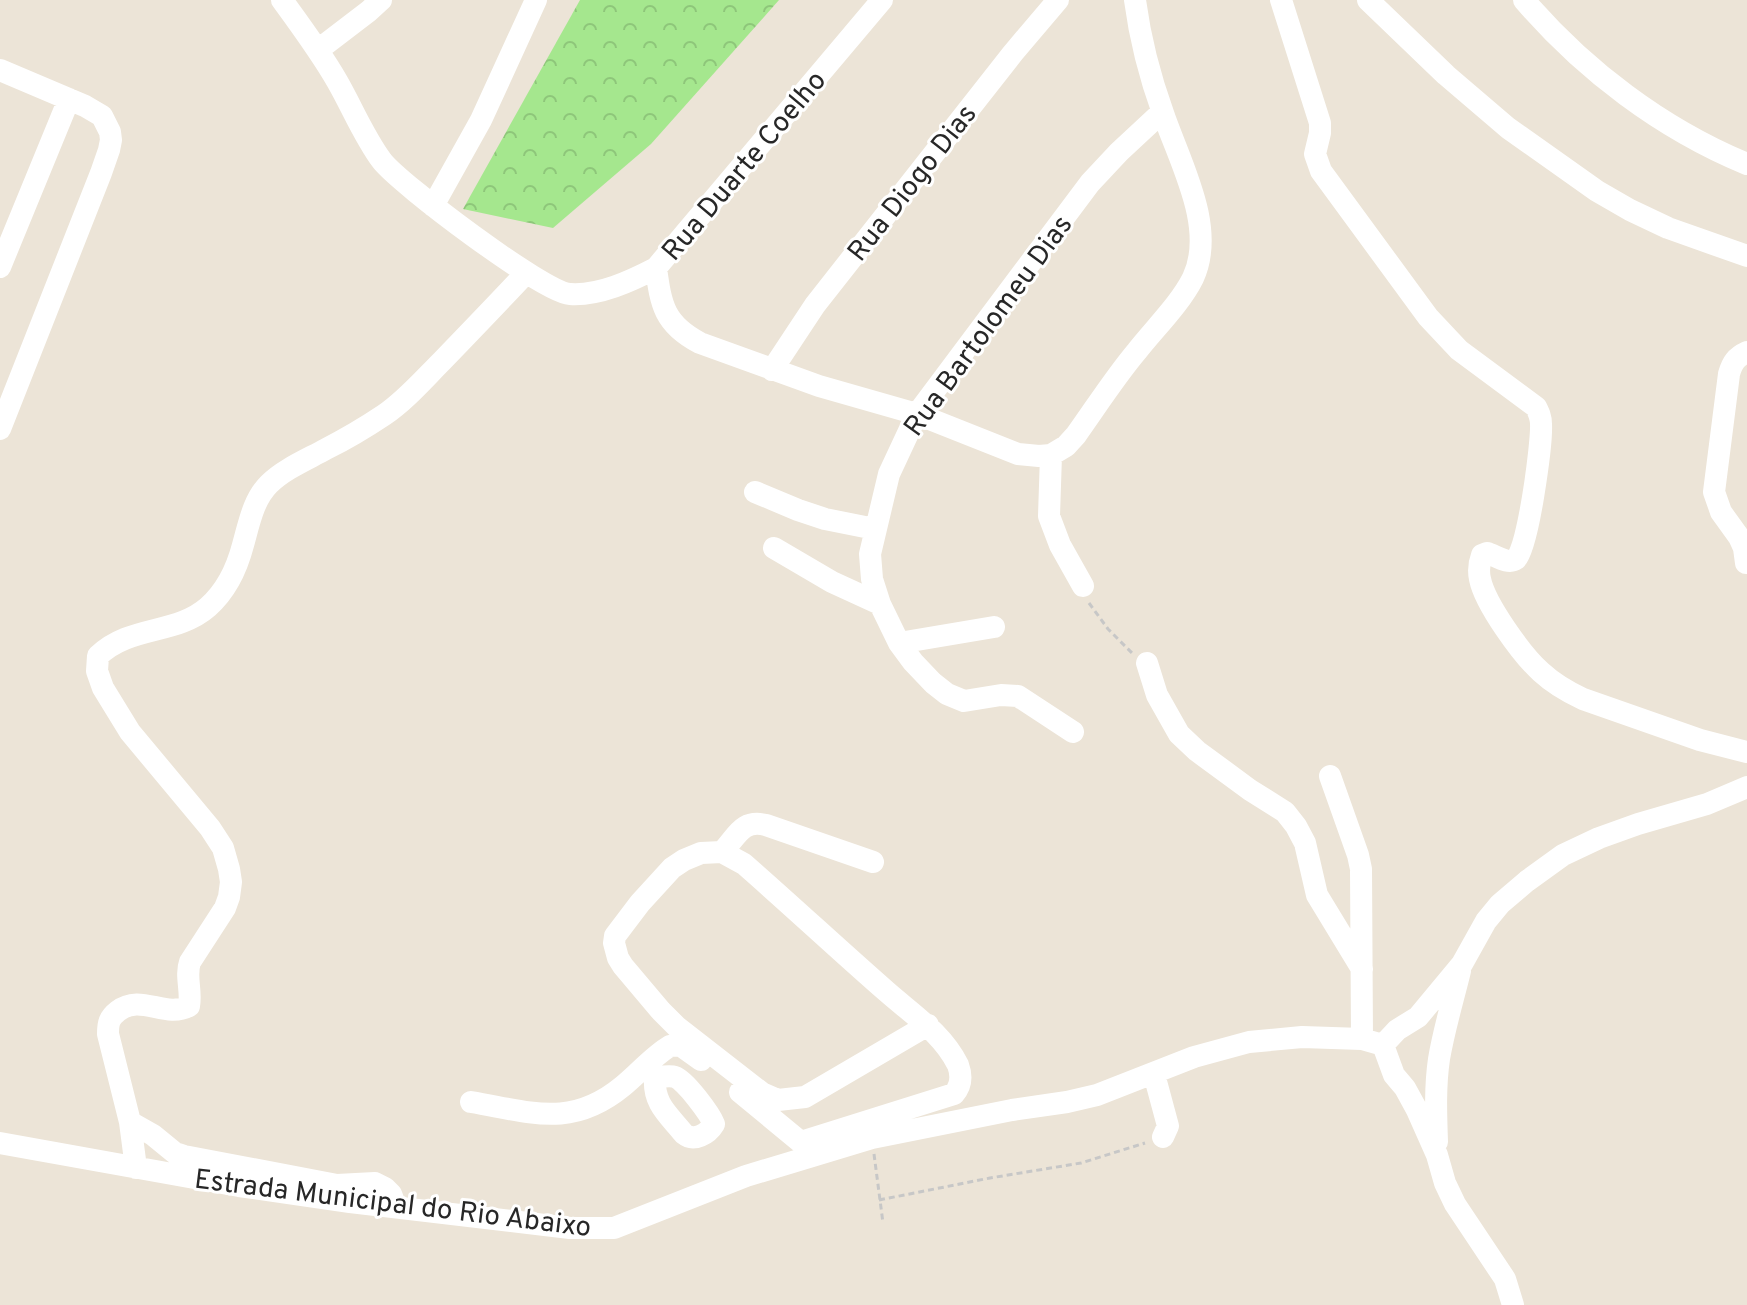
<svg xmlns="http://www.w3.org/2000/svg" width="1747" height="1305" font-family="Overpass,sans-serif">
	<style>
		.forest { fill: url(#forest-crowns) }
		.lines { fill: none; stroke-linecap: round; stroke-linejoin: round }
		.path { stroke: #c7c7c7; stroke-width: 3; stroke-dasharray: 6 4; stroke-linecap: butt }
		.minor { stroke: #fff; stroke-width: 22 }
		.labels { text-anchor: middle; stroke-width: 6; stroke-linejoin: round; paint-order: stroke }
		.street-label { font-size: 28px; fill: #272727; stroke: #fff }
	</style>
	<defs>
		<pattern id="forest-crowns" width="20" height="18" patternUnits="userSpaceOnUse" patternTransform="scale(2)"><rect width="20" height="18" fill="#a5e78e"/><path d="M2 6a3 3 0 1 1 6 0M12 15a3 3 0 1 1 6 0" fill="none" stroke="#8ec67a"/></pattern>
	</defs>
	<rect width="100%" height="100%" fill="#ece4d7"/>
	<path class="forest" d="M580,0H779L651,144L553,228L463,209Z"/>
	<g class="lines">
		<path class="path" d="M1089,603L1108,629L1133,654
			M874,1154L883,1223
			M879,1200L990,1178L1081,1163L1145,1143"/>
		<path class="minor" d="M282,0C301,26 321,53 337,81C352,107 364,137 382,161C401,185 543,292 570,294C599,296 631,281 656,268L882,0
			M1281,0L1320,123V133L1315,154L1321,171L1428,317L1459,350L1536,407C1539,413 1541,417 1541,424C1542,443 1528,549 1516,559C1508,565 1495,555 1487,553L1482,555C1479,563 1478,570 1480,579C1485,604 1522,655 1541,672C1554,684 1568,692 1583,699L1700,740L1747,752
			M1368,0L1446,75L1508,128L1597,191L1630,210L1668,228L1747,256
			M1524,0C1584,70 1662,129 1747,164
			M318,50L369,11L381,0
			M0,70L85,106L102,116L110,132L111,140L109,150L101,173L0,429
			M433,206L481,120L536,0
			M0,267L69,99
			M656,268C661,305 664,324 700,343L819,386L917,414L1018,454L1039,456L1051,455L1066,446L1076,435C1096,407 1115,377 1137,351C1155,328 1180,304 1193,278C1217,227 1179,161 1163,113C1150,77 1140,38 1135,0
			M772,370L815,305L1013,53L1058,0
			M1051,455L1049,516L1060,545L1083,586
			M755,492L798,510L825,519L875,529
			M774,548L832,582L880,604
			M1746,563L1744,548L1739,537L1721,512L1714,492L1729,374C1732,363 1736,357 1747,352
			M899,643L994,627
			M1147,663L1157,695L1179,734L1197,751L1250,790L1285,812L1296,826L1305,843L1317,895L1362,969
			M1073,732L1018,696L1001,695L964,701L947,694L933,683L913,662L899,643L880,604L872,579L870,554L889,474L917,414L1090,183L1119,152L1162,112
			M1330,776L1358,855L1361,869L1362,1039
			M722,852C737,837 741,819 766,825L873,862
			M1383,1045L1397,1030L1418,1017L1462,964L1486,921L1500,904L1527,881L1563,855L1599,838L1638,824L1707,804L1747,787
			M1383,1045L1394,1075L1405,1088L1417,1110L1437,1155L1445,1183L1455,1204L1505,1279L1513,1305
			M644,1067L655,1078C653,1104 669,1115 684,1134C694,1142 708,1134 714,1124C710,1114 685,1080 675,1077C669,1075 661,1077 655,1078
			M1154,1074L1168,1126L1163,1137
			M740,1092L809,1149
			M471,1102C531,1112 571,1129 623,1086C639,1073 653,1056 670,1046L680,1045L701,1060
			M130,1122L153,1135L175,1153L184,1156L337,1185L375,1183L385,1188L391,1194L396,1207
			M801,1142L954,1094C961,1086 962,1076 958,1065C942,1033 912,1014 886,991C838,949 792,906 744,864L722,852L701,853L684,860L672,868L640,903L615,936L614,943L618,958L623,966L661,1011L677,1027L762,1093L778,1100L805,1097L928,1025
			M1437,1142C1436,1114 1435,1086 1439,1059C1444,1029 1453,1000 1460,971
			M0,1143L239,1186L350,1202L570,1228H614L746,1176L872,1138L1012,1110L1067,1102L1097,1095L1194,1057L1249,1042L1302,1037L1362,1039L1383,1045
			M136,1168L130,1122L108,1034C108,1023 109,1018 118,1011C141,993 165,1019 189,1006C192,991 185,976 190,962L225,908L229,897L231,882L229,869L223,848L210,828L130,732L103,688L97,671L98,656C130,625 176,635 208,607C226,591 237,568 243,545C249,524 253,500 269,484C284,469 308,459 326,449C346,439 366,427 384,415C405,401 424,379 442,361C470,332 498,303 526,273"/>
	</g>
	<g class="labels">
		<g class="street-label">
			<text transform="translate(743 165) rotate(-50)" y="10">Rua Duarte Coelho</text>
			<text transform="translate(911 182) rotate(-52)" y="10">Rua Diogo Dias</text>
			<text transform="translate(987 325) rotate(-54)" y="10">Rua Bartolomeu Dias</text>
			<text transform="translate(393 1202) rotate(7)" y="10">Estrada Municipal do Rio Abaixo</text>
		</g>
	</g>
</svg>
